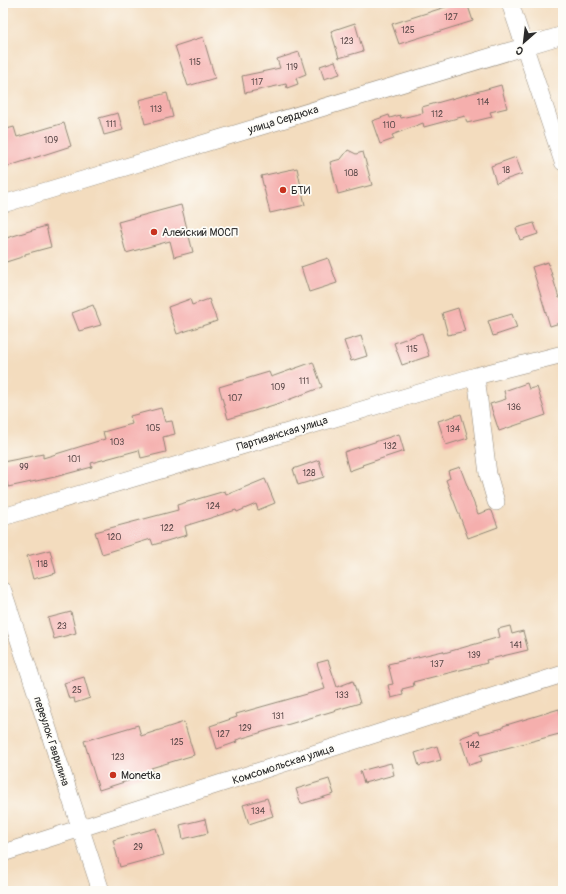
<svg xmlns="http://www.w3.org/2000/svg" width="566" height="894" font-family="Pangolin,sans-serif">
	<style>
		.building { fill: #f5afad }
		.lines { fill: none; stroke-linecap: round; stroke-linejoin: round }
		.street-casing { stroke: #8f8474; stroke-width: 18 }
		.street { stroke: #fff; stroke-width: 17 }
		.poi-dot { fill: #c8321e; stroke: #fdfcf7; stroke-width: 1.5 }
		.labels { text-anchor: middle; stroke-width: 3.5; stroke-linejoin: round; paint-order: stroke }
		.number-label { font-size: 9px; fill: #5e4c4c }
		.street-label { font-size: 11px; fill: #2b2b2b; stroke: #fdfcf7 }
		.poi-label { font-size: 11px; fill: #2b2b2b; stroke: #fdfcf7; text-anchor: start }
	</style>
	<rect width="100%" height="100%" fill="#fdfcf7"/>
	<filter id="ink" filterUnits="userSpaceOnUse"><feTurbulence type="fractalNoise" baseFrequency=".025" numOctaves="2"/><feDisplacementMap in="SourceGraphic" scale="8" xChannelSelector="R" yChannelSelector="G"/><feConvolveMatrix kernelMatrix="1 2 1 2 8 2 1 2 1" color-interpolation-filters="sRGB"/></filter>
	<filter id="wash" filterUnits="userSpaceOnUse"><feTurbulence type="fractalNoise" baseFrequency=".012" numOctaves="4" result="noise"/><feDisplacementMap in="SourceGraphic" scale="16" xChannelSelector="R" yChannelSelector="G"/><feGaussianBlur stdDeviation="0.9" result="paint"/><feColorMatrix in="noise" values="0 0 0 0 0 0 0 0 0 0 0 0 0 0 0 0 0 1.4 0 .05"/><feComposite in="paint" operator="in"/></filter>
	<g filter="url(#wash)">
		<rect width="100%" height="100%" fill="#f3dcbe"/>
		<g id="blocks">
			<path class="building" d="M458,3H467L473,21L399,44L392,24Z
				M355,23L363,51L339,58L331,31Z
				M203,37L215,78L188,86L175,46Z
				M299,52L306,74L296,78L298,84L287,88L286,84L245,93L242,76L280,68L277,59Z
				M335,61L340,74L324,79L320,66Z
				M501,85L507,108L490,112L492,117L467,123L465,116L424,127L423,123L392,135L394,139L380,144L372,121L389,115L390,118L400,115L401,118L423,113L422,107Z
				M167,93L173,117L145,124L139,100Z
				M118,113L123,130L104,135L99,118Z
				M64,123L71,146L3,168V130L14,127L17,137Z
				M348,150L356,154L363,152L372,185L338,194L330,162L341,159Z
				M516,157L522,174L496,183L491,166Z
				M297,168L305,205L270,213L261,176Z
				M181,205L193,252L174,257L170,241L126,253L118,222Z
				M534,223L538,234L520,240L516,228Z
				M46,226L51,247L25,254V256L3,263V239Z
				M328,258L337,283L309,292L301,267Z
				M548,262L559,298L563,297V322L550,326L532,267Z
				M190,299L192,305L209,299L217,321L177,334L168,307Z
				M93,305L101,325L79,331L72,313Z
				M458,308L465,331L448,335L442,313Z
				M512,314L517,328L493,336L488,321Z
				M422,333L429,356L402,365L394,343Z
				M361,336L367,356L351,361L344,341Z
				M313,362L322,387L280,403L228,419L219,387L269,372L271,377Z
				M527,383L529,389L537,387L546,415L499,431L490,404L506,399L504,391Z
				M161,408L165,422L172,421L175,434L163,437L166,452L141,458L139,450L91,463L92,467L55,477L8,487L7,482L3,483V462L43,454V458L105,439L103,432L132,424L130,416Z
				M461,414L468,438L446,445L438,421Z
				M399,434L404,451L362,465L363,466L349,471L344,452Z
				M319,460L324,477L298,485L293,469Z
				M460,467L478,514L490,510L492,511L498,527L468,538L446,480L450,478L448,471Z
				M265,479L275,503L258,510L256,504L237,512L236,510L185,526L187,535L153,545L151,539L102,554L95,532L178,510L177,505L225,491L226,495Z
				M50,550L56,573L33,579L27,556Z
				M71,612L76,633L54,639L48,618Z
				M510,626L512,634L523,631L528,650L486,660L487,663L468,668L413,682L414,686L402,689L403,695L391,698L388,685L393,684L388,664L443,651L444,653L500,637L498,629Z
				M328,660L337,687L353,681L360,703L236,740L237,742L217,749L210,726L237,717L236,714L325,689L317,663Z
				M84,677L90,698L75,703L74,698L69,699L64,683Z
				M559,709L563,723V733L480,755L482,761L469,765L460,738L479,731L480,734L503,728V726Z
				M184,722L194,755L151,768L153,773L99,790L84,741L138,725L141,736Z
				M437,746L441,760L419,766L415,753Z
				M391,763L394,775L364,783L360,771Z
				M329,779L334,794L301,804L296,789Z
				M267,798L273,816L249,824L243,805Z
				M205,819L208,833L183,839L180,825Z
				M156,828L164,855L120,867L113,840Z"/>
		</g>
	</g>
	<g filter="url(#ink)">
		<use href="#blocks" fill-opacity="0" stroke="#8f8474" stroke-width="1"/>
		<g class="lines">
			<g class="street-casing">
				<path id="street" d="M510,3L563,162
					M3,204L563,35
					M476,376L488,474L496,502
					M3,517L476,376L563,354
					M3,591L101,891
					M3,853L563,674"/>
			</g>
			<use href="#street" class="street"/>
		</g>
	</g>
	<g class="poi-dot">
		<circle cx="283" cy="190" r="4"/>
		<circle cx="154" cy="232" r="4"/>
		<circle cx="113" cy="775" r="4"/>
	</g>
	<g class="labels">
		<g class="number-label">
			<text x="451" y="20">127</text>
			<text x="408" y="33">125</text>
			<text x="347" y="44">123</text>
			<text x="195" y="65">115</text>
			<text x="292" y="70">119</text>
			<text x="257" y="85">117</text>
			<text x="483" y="105">114</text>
			<text x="156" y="112">113</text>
			<text x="437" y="117">112</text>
			<text x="111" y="127">111</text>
			<text x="389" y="128">110</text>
			<text x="51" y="143">109</text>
			<text x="506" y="173">18</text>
			<text x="351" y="176">108</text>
			<text x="412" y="352">115</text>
			<text x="304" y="384">111</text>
			<text x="278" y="390">109</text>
			<text x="235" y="401">107</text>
			<text x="514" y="410">136</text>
			<text x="153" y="431">105</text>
			<text x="453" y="432">134</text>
			<text x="117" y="445">103</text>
			<text x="390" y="449">132</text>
			<text x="74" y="462">101</text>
			<text x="24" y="470">99</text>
			<text x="309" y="476">128</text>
			<text x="213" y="509">124</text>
			<text x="167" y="531">122</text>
			<text x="114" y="540">120</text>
			<text x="42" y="567">118</text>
			<text x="62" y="629">23</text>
			<text x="516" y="648">141</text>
			<text x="474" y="658">139</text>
			<text x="437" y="667">137</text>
			<text x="77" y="693">25</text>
			<text x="342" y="698">133</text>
			<text x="278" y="719">131</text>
			<text x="245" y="731">129</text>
			<text x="223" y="737">127</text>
			<text x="177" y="745">125</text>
			<text x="473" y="748">142</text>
			<text x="118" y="760">123</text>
			<text x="258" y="814">134</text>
			<text x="138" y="850">29</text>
		</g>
		<g class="street-label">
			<text transform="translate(283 119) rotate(-17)" y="4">улица Сердюка</text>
			<text transform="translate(282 433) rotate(-17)" y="4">Партизанская улица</text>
			<text transform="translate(52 741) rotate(72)" y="4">переулок Гаврилина</text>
			<text transform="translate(283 764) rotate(-18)" y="4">Комсомольская улица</text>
		</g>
		<g class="poi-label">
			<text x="291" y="194">БТИ</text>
			<text x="162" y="236">Алейский МОСП</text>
			<text x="121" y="779">Monetka</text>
		</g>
	</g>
	<rect width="566" height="894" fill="none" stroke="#fdfcf7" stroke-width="16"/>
	<g transform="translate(524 42) rotate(208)" stroke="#fdfcf7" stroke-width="3" paint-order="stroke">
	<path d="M0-3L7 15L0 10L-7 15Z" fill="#2b2b2b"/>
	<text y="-6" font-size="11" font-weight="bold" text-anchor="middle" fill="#2b2b2b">С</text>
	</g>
</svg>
